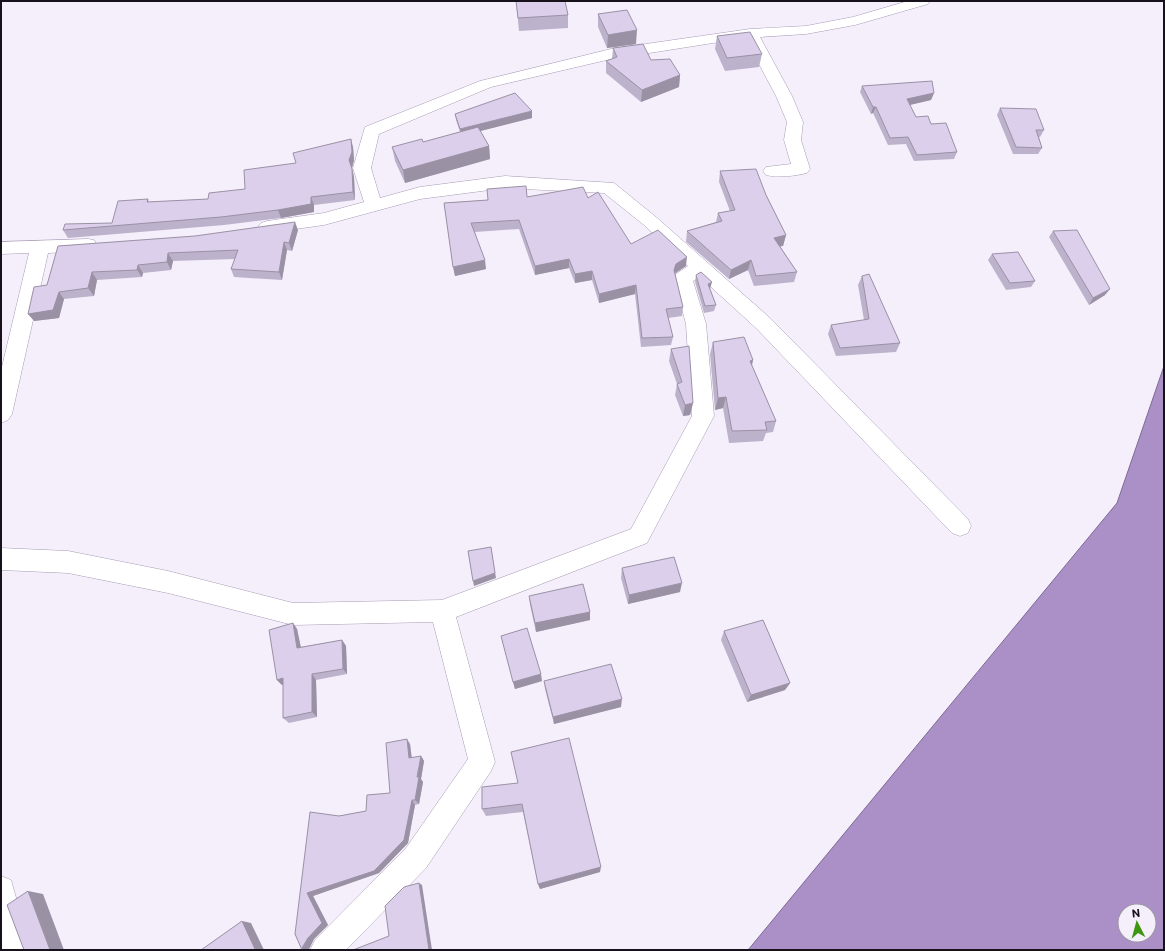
<svg xmlns="http://www.w3.org/2000/svg" width="1165" height="951" font-family="Commissioner,sans-serif">
	<style>
		.water { fill: #ab90c8; stroke: #7e6a94; fill-rule: evenodd }
		.lines { fill: none; stroke-linecap: round; stroke-linejoin: round }
		.minor-casing { stroke: #a89bb6; stroke-width: 1 }
		.minor { fill: #fff; fill-rule: evenodd }
		.wall { fill: #bdb2cb }
		.shaded-wall { fill: #9a91a5 }
		.building { fill: #dccfec; stroke: #9a91a5 }
	</style>
	<rect width="100%" height="100%" fill="#f5effb"/>
	<path class="water" d="M1164,366V950H748L1117,503ZM1125,911H1149V935H1125Z"/>
	<g class="lines">
		<g class="minor-casing">
			<path id="minor" d="M908,1H930L928,4L855,25L806,34L760,37L792,96L803,122L801,140L810,169L807,173C795,176 778,178 766,175L763,171L766,167L791,164L784,140L787,122L776,96L745,38L611,59L491,87L379,134L371,168L380,198L420,187L505,176L614,183L656,217L770,318L968,519L971,526L968,533L960,536L952,533L756,328L700,277L693,281L706,324L714,416L647,543L456,617L495,762L491,771L426,868L346,950H310L315,940L406,848L468,759L433,622L293,625L168,593L68,573L1,570V548L68,551L168,571L293,603L442,600L631,529L692,416L686,324L674,279L676,274L688,266L644,225L604,193L505,188L420,199L324,225L267,233L261,231L258,227L261,223L267,221L324,213L364,202L353,168L365,127L480,81L611,49L750,29L806,26L853,17Z
				M88,239L94,240L97,245L94,250L88,251L48,253L12,414L8,420L1,423V371L29,253L1,254V242Z
				M1,876L11,880L31,950H1Z"/>
		</g>
		<use href="#minor" class="minor"/>
	</g>
	<path class="wall" d="M516,1H565L568,15V28L519,31Z
		M598,14L636,44L607,48L598,27Z
		M717,36L762,54L759,67L725,71L715,49Z
		M613,48L651,60L680,75L679,87L641,102L606,73V61L612,59Z
		M862,86L934,93L931,100L910,105L916,117L931,124L957,152L954,159L914,161L906,144L888,145L873,113L871,114L860,92Z
		M1000,108L1044,130L1040,137H1039L1042,148L1038,154H1013L997,115Z
		M455,114L532,118L480,131L489,146L490,159L405,183L395,161L392,147L423,142L460,132L456,120Z
		M353,147L354,160L352,168L354,177L355,200L314,205V212L281,218L224,225L68,238L63,230L112,223L148,199L149,202L208,199L245,189L296,163Z
		M720,171L766,195L786,235L783,246H780L797,272L794,282L754,286L748,270L729,279L686,242L687,231L716,222L718,213L730,211L719,182Z
		M527,197L588,198L631,244L686,266L675,274L683,307L682,316L668,318L673,337L671,345L641,347L635,294L599,303L592,280L575,283L569,268L535,275L519,229L475,232L486,269L455,276L444,203Z
		M298,230L292,251L287,250L282,280L234,277L231,269L235,259L173,261L171,270L143,273L142,277L97,280L94,296L64,299L59,318L34,321L47,285L58,246Z
		M1053,231L1105,295L1089,305L1049,237Z
		M992,254L1035,281L1031,287L1006,290L988,260Z
		M696,275L710,289L716,305L714,311L704,313L695,282Z
		M862,276L900,343L896,352L836,356L828,334L831,325L864,320L858,285Z
		M713,342L753,360L752,366L776,421L773,432L766,433L763,441L729,443L723,408L715,410L710,354Z
		M671,349L693,403L690,415L683,416L675,395L677,384L669,361Z
		M622,568L680,592L628,604L621,578Z
		M529,596L590,612V620L536,632L530,605Z
		M293,623L297,629L301,647L342,640L346,646L347,674L316,680L317,717L289,723L283,718V685H282L277,680Z
		M724,631L790,683L785,690L747,702L721,640Z
		M501,636L542,681L515,689Z
		M544,681L621,707L554,724L545,689Z
		M410,744L412,758L421,756L424,761L421,779L423,782L419,804L415,805L408,843L379,873L313,896L328,925L314,939L309,949L310,950H302L295,934L339,816L366,811L390,793Z
		M518,783L600,872L540,889L538,884L523,812L486,816L482,809Z"/>
	<path class="shaded-wall" d="M637,30L636,44L607,48L608,35Z
		M680,75L679,87L641,102L642,90Z
		M934,93L931,100L905,106L907,99Z
		M873,107H876L873,113L871,114Z
		M532,111V118L461,136L460,129Z
		M351,139L353,147L354,160L352,168L349,160Z
		M489,146L490,159L405,183L403,170Z
		M352,169L354,177L355,200L353,192Z
		M311,197L314,205V212L281,218L278,210Z
		M295,222L298,230L292,251L289,243Z
		M786,235L783,246L772,248L774,238Z
		M284,242L287,250L282,280L279,272Z
		M168,253L173,261L171,270L167,262Z
		M687,257L686,266L675,273L673,278L674,270L676,264Z
		M569,259V268L535,275V266Z
		M485,260L486,269L455,276L453,267Z
		M751,260L748,270L729,279L731,270Z
		M138,265L143,273L142,277L137,270Z
		M592,271V280L575,283V274Z
		M92,272L97,280L94,296L88,288Z
		M712,282L710,289L707,290L708,284Z
		M636,285L635,294L599,303V294Z
		M1110,289L1105,295L1089,305L1093,298Z
		M59,292L64,299L59,318L34,321L28,314Z
		M753,360L750,372V361Z
		M726,397L723,408L715,410L718,398Z
		M693,403L690,415L683,416L685,405Z
		M491,547L496,578L474,586L473,581Z
		M682,583L680,592L628,604L629,595Z
		M590,612V620L536,632L535,623Z
		M293,623L297,629L302,654L297,648Z
		M342,640L346,646L347,674L343,669Z
		M312,674L316,680L317,717L312,712Z
		M541,674L542,681L515,689L513,682Z
		M283,678L288,683L282,685L277,680Z
		M790,683L785,690L747,702L751,695Z
		M622,699L621,707L554,724L553,717Z
		M407,739L410,744L412,763L409,758Z
		M421,756L424,761L421,779L423,782L419,804L415,800L417,777Z
		M412,800L415,805L408,843L379,873L313,896L328,925L314,939L309,949L310,950H305L302,948L307,893Z
		M601,867L600,872L540,889L538,884Z
		M419,883L422,885L432,950H429Z
		M28,891L43,894L64,950H50Z
		M242,921L251,923L264,950H253Z"/>
	<path class="building" d="M516,1H565L568,15L518,18Z
		M627,10L637,30L608,35L598,14Z
		M750,32L762,54L727,58L717,36Z
		M643,44L651,60L670,59L680,75L642,90L606,61L617,57L613,48Z
		M932,81L934,93L907,99L916,117L928,116L931,124L946,123L957,152L917,155L908,137L890,138L876,107H873L862,86Z
		M515,93L532,111L460,129L455,114Z
		M1000,108L1036,109L1044,130H1036L1042,148L1016,147Z
		M478,127L489,146L403,170L392,147L422,139L423,142Z
		M351,139L352,152L349,160L352,169L353,192L311,197V204L278,210L221,217L63,230L65,224L112,223L118,201L148,199L147,202L208,199L209,193L245,189L244,170L296,163L293,153Z
		M756,169L766,195L786,235L774,238L797,272L756,276L751,260L731,270L687,231L722,221L718,213L735,210L720,171Z
		M526,186L527,197L583,187L588,198L598,192L631,244L658,230L687,257L676,264L674,270L683,307L666,309L673,337L642,338L636,285L599,294L592,271L575,274L569,259L535,266L519,220L471,223L485,260L453,267L444,203L488,200L487,189Z
		M295,222L289,243L284,242L279,272L231,269L238,250L168,253L167,262L138,265L137,270L92,272L88,288L59,292L53,310L28,314L34,287L47,285L58,246L195,236Z
		M1077,230L1110,289L1093,298L1053,231Z
		M1018,252L1035,281L1010,283L992,254Z
		M701,272L712,282L708,284L716,305L705,306L696,275Z
		M869,274L900,343L840,348L831,325L869,319L862,276Z
		M744,337L753,360L750,361L776,421L765,422L767,430L732,431L726,397L718,398L713,342Z
		M689,346L693,403L685,405L677,384L682,382L671,349Z
		M491,547L495,573L473,581L468,551Z
		M674,557L682,583L629,595L622,568Z
		M583,584L590,612L535,623L529,596Z
		M763,620L790,683L751,695L724,631Z
		M293,623L297,648L342,640L343,669L312,674V712L283,718V678L277,680L269,630Z
		M527,628L541,674L513,682L501,636Z
		M611,664L622,699L553,717L544,681Z
		M569,738L601,867L538,884L522,804L482,809V787L518,783L511,752Z
		M407,739L409,758L421,756L417,777H419L415,800H412L404,840L374,871L307,893L322,923L308,938L302,948L305,950H302L295,934L310,812L339,816L366,811L367,795L390,793L386,743Z
		M419,883L429,950H353L389,936L385,906L404,887Z
		M28,891L50,950H24L7,905Z
		M242,921L255,949L253,950H201Z"/>
	<rect width="1165" height="951" fill="none" stroke="#16111b" stroke-width="4"/>
	<g transform="translate(1137 923) rotate(354)"><circle r="19" fill="#f5effb" stroke="#9c96a1"/>
	<path d="M0-3L7 15L0 10L-7 15Z" fill="#3d960f"/>
	<text y="-6" font-size="11" font-weight="bold" text-anchor="middle" fill="#16111b">N</text>
	</g>
</svg>
